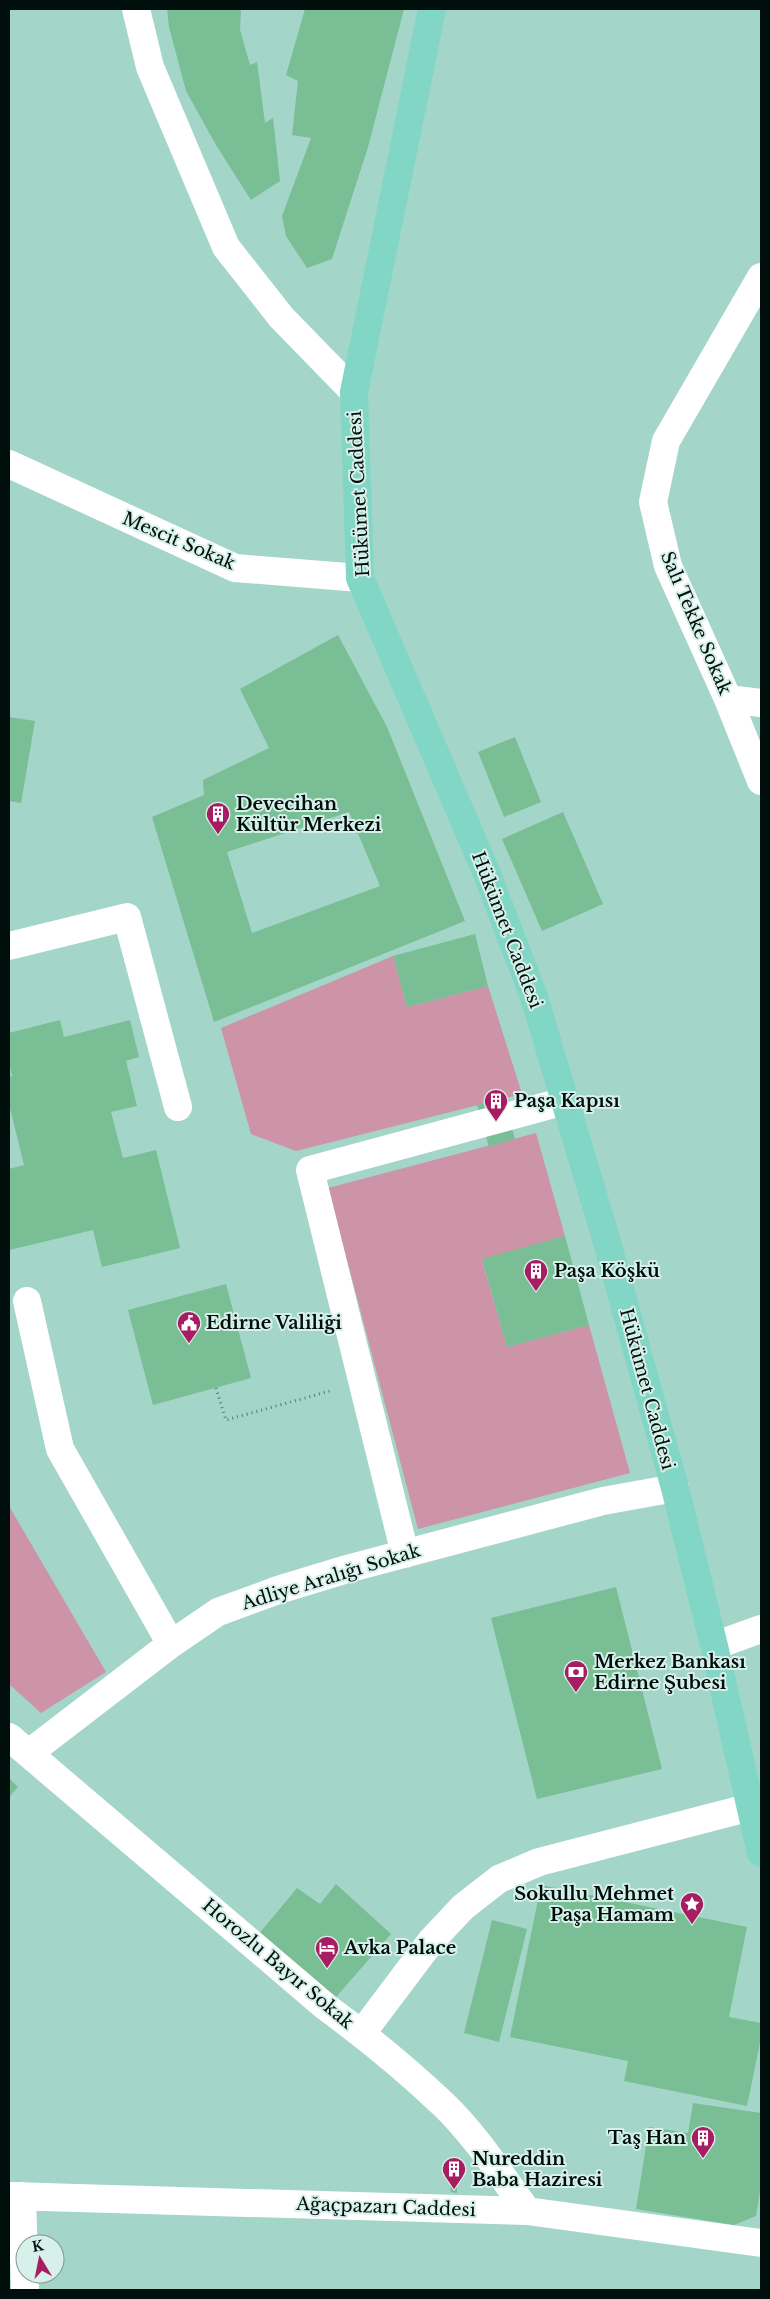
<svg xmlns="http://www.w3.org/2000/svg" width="770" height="2299" font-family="'Libre Baskerville',serif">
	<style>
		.green { fill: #cd93a7 }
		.building { fill: #79be94; fill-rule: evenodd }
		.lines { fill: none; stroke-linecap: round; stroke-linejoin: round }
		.path { stroke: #587b71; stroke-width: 3; stroke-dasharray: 1 4; stroke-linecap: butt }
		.minor { stroke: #fff; stroke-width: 28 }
		.major { stroke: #82d6c5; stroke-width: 28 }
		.labels { text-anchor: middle; stroke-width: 4; stroke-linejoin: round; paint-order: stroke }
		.street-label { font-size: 18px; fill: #000f0b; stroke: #d7f0e9 }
		.poi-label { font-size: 18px; font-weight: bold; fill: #000f0b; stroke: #d7f0e9; text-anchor: start }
	</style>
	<rect width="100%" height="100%" fill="#a3d6c8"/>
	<path class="green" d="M393,956L407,1007L488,986L522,1094L296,1151L251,1134L221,1028Z
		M536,1133L565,1236L482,1260L507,1347L589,1325L630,1473L418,1529L328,1188Z
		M9,1506L106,1672L41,1713L9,1684Z"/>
	<path class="building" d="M167,9H241L240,30L250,65L257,62L265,123L273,118L280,181L251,200L216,145L186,91L169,27Z
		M305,9H404L368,147L332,259L307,268L286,236L282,216L311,138L292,135L298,81L286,75Z
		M338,635L387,727L465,921L214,1022L152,817L204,795L203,780L269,748L240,689ZM349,812L380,886L252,933L227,852Z
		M9,717L35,721L21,803L9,801Z
		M515,737L541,802L504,817L478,752Z
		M563,812L603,904L542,931L502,839Z
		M475,934L488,986L407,1007L393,956Z
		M60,1020L64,1037L130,1020L139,1057L126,1061L137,1106L111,1112L123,1158L156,1150L180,1248L102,1267L93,1230L9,1250V1169L24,1165L9,1104V1077L12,1076L9,1062V1033Z
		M503,1098L515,1139L489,1147L477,1105Z
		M565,1236L589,1325L507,1347L482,1259Z
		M226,1284L251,1378L153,1405L128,1310Z
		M616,1587L662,1769L537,1799L491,1618Z
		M9,1778L18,1787L9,1797Z
		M336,1884L391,1934L330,2004L258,1935L297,1888L320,1904Z
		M541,1885L747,1927L729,2017L761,2023V2038L747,2106L624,2081L628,2061L510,2037Z
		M492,1920L527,1929L499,2042L464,2033Z
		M693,2103L761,2113V2185L756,2216L734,2225L636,2209L649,2127L688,2133Z
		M450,2182L457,2183V2193L451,2192Z"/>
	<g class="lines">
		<path class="path" d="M216,1388L226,1420L330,1391"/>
		<path class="minor" d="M136,9L150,67L226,247L281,317L354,392
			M761,277L666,441L653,502L668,566L728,699L761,781
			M9,464L235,568L360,578
			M728,699L761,703
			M9,946L127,917L178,1107
			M27,1301L60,1449L171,1644
			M405,1554L310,1170L565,1101
			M714,1646L761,1629
			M9,1737L326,2007C367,2037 407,2070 444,2105C476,2136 501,2175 527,2211
			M29,1753L171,1644L218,1612L278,1590L347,1569L603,1501L675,1488
			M362,2033L432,1940L463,1907L499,1879L539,1862L751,1807
			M9,2196L527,2211L761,2243
			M22,2196L25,2290"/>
		<path class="major" d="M432,9L354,392L360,578L487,874L534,997L605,1235L675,1488L714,1646L761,1853"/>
	</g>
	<defs>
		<g id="building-pin" transform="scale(1.25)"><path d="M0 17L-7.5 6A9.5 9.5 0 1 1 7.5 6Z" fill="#a71d62" stroke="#d7f0e9"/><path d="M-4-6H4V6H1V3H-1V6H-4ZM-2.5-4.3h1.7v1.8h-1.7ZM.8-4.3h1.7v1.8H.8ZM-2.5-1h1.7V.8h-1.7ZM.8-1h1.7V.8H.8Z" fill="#fff"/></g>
		<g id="civic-pin" transform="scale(1.25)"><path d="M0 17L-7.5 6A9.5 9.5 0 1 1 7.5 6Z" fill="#a71d62" stroke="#d7f0e9"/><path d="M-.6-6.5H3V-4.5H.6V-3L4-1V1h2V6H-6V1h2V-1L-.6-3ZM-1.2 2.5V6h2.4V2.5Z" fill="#fff"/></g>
		<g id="bank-pin" transform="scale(1.25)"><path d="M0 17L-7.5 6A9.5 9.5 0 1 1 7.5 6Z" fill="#a71d62" stroke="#d7f0e9"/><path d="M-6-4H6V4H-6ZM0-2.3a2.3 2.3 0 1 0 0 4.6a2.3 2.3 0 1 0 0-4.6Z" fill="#fff"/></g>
		<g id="sight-pin" transform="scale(1.25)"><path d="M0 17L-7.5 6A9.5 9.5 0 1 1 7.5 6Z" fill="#a71d62" stroke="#d7f0e9"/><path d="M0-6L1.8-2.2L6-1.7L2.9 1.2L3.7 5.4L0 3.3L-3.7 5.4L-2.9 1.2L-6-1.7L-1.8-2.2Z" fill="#fff"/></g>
		<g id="hotel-pin" transform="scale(1.25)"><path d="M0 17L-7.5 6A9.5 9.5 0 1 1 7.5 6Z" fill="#a71d62" stroke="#d7f0e9"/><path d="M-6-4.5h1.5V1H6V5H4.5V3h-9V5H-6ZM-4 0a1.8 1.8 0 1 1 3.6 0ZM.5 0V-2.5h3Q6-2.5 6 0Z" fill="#fff"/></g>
	</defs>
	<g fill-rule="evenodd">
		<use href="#building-pin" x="218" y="814"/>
		<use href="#building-pin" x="496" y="1101"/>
		<use href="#building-pin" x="536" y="1271"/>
		<use href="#civic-pin" x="189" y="1323"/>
		<use href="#bank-pin" x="576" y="1672"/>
		<use href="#sight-pin" x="692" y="1904"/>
		<use href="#hotel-pin" x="327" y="1948"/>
		<use href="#building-pin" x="703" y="2138"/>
		<use href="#building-pin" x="454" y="2169"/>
	</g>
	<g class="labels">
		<g class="street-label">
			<text transform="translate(359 494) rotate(-93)" y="6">Hükümet Caddesi</text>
			<text transform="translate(179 541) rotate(23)" y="6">Mescit Sokak</text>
			<text transform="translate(696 623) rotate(67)" y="6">Salı Tekke Sokak</text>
			<text transform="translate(507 930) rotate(69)" y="6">Hükümet Caddesi</text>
			<text transform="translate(647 1389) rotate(75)" y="6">Hükümet Caddesi</text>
			<text transform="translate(331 1577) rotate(-17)" y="6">Adliye Aralığı Sokak</text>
			<text transform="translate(278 1964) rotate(40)" y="6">Horozlu Bayır Sokak</text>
			<text transform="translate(386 2207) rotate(2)" y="6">Ağaçpazarı Caddesi</text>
		</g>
		<g class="poi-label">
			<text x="236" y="810">Devecihan<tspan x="236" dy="21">Kültür Merkezi</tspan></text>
			<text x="514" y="1107">Paşa Kapısı</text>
			<text x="554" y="1277">Paşa Köşkü</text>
			<text x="206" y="1329">Edirne Valiliği</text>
			<text x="594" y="1668">Merkez Bankası<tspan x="594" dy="21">Edirne Şubesi</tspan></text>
			<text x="674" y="1900" text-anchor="end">Sokullu Mehmet<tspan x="674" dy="21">Paşa Hamam</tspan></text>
			<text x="344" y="1954">Avka Palace</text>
			<text x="686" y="2144" text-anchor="end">Taş Han</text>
			<text x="472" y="2165">Nureddin<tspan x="472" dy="21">Baba Haziresi</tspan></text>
		</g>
	</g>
	<rect width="770" height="2299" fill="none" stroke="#000f0b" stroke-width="20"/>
	<g transform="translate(40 2259) rotate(350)"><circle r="24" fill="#d7f0e9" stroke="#819690"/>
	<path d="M0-4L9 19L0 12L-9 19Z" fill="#a71d62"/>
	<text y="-8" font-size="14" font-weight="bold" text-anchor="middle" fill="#000f0b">K</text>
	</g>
</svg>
